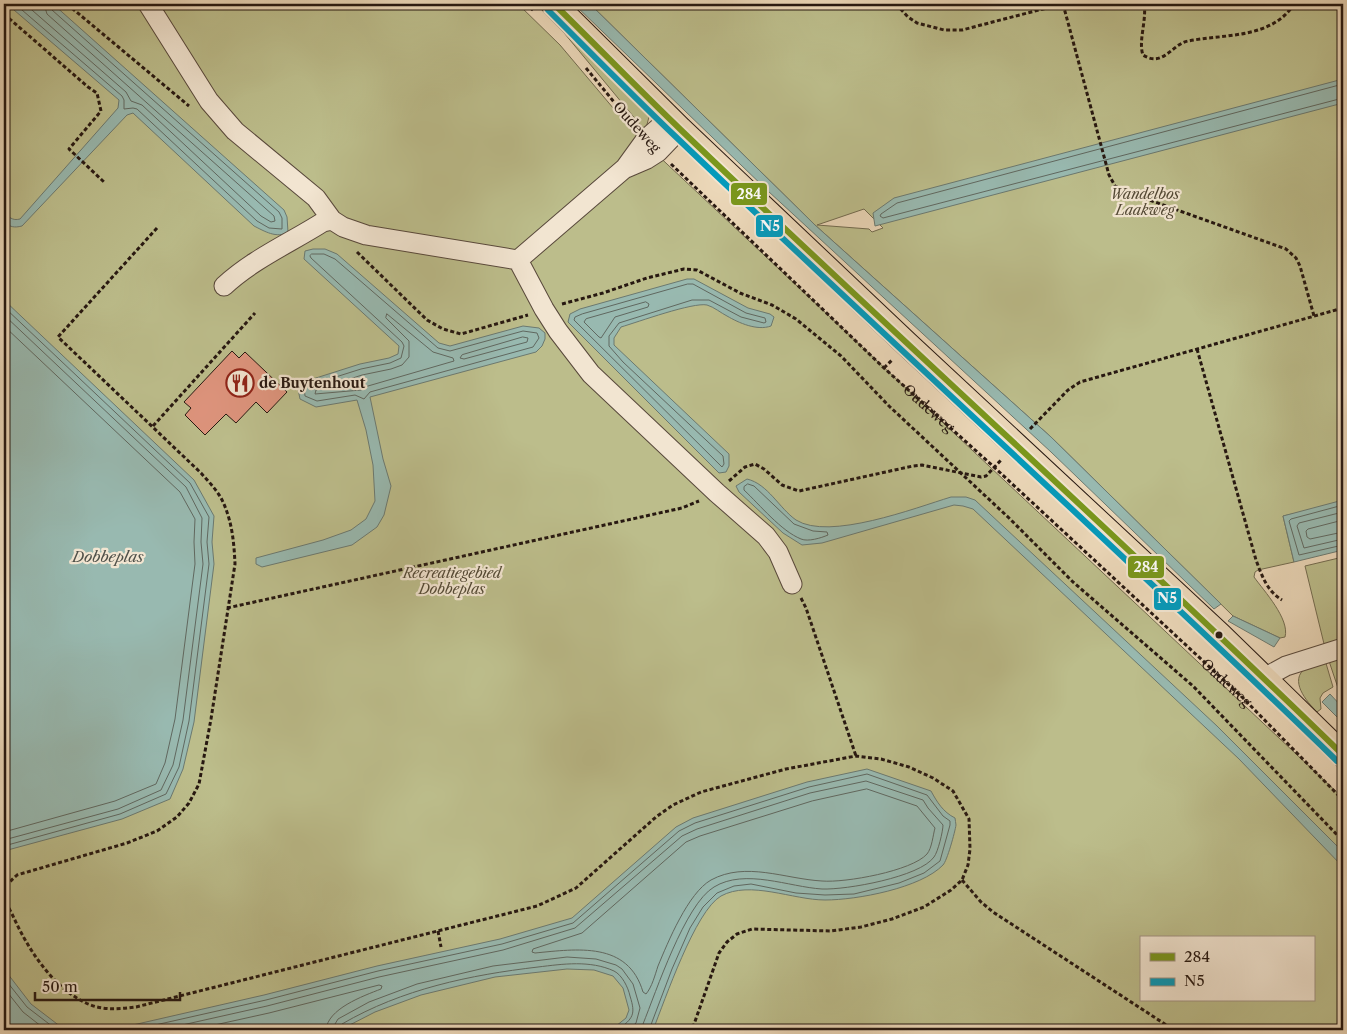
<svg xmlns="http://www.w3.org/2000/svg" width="1347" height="1034" font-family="'Libre Caslon Text',serif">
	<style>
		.green { fill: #bcbd8b; stroke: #726a4e; fill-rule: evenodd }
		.water { fill: #98b9b0; stroke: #6b7970 }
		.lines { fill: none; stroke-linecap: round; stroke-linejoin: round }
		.shore { stroke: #606860; stroke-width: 1 }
		.building { fill: #de947d; stroke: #271811 }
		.minor-casing { stroke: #58483b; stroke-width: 21 }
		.major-casing { stroke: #271811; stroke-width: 26 }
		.path { stroke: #271811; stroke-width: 3; stroke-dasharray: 4 2.5; stroke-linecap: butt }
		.minor { stroke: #f2e5d1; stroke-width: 19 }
		.major { stroke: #ebd7b8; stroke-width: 24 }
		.bus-1-casing { stroke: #f2e5d1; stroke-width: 10 }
		.bus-2-casing { stroke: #f2e5d1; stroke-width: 10 }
		.bus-1 { stroke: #7a971c; stroke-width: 6 }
		.bus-2 { stroke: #049abb; stroke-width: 6 }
		.bus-dot { fill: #271811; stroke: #f2e5d1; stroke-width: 2 }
		.labels { text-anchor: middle; stroke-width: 4.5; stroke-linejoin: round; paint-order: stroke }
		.street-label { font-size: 14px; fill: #271811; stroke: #f2e5d1 }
		.park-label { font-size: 14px; font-style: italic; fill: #544a36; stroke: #f2e5d1 }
		.poi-label { font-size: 14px; font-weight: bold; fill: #271811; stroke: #f2e5d1; text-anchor: start }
		.water-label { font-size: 15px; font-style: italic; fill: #4f5049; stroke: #f2e5d1 }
		.line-badge { stroke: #f2e5d1; stroke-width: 2 }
		.badge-label { font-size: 14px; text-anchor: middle; font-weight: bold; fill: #fff }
	</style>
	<rect width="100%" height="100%" fill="#ebd7b8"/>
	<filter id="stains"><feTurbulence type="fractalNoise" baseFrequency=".004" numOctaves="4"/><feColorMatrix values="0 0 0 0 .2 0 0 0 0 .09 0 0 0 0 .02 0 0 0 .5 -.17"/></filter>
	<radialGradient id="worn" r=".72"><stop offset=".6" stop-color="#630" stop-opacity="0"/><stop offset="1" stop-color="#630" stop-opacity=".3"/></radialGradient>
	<path class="green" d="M4,4H518L560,45L635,134L1343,798V1030H4ZM1141,938H1313V1000H1141Z
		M590,4H1343V503L1283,516L1294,562L1258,570L1255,572L1254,577C1264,591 1290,619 1285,637L1280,638L1233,616L1051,437L815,225ZM864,209L883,228L872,232L869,229L817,225Z
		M537,5H544L644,104L649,117L646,128L642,127L565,34Z
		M1343,557V693L1339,691L1326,652L1305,566Z
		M1325,660L1333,687L1323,693L1320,698L1321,709L1317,712C1307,702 1288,680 1306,668C1312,664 1319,662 1325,660Z"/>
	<path class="water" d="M7,4H53L284,210L287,217L288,232C277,239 264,231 254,226L133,113L127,115L22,226C14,228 10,227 4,222V212C9,217 12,221 20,219L118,108L119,100Z
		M574,4H590L815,225L1051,437L1221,604L1214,609L1051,452L768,191Z
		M1343,79V103L875,226L873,213L894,198Z
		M313,249H325L337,254L439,343L450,346L523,326L539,328L545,333V339L542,346L536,352L370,397L383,459L391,486L384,515L377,527L352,545L262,567L256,564V558L323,540L351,530L366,519L375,501L373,465L366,430L357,400L316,407L300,399L297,384L360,364L389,358L398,354L399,346L304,259L305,251Z
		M687,279H694L748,308L770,314L774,317L771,326C757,331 739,323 727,316C721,313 714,307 707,305C693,302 638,322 621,327L614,338V345L729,454V466L726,472L719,473L568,322L570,314L580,309Z
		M4,300L194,480L214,516L212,542L214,564L194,722L183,769L170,799L122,819L4,851Z
		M747,479C768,484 779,508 796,520C829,541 915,508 951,497H966L975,500L1217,726L1343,852V867L1239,759L973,509L963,506L954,505L822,543L802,545L783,533L739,492L736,486Z
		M1343,500V550L1294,562L1283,516Z
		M1233,616L1280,638L1274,647L1228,621Z
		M1330,694L1343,708V723L1322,702Z
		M867,769L931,791C937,802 943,812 955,818C955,820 956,823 956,825C955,832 947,861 943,865C921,888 857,900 825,900C793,900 750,880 721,896C695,911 665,1000 653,1030H611L626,1018L629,1010L623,988L613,976L594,970L567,969L495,977L421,995L375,1012L340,1030H111L264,995L377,966L500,939L572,918L676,827L693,818L807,782Z
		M4,969L31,1004L65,1030H4Z"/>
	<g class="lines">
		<path class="shore" d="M15,4L122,96L124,100V109L133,108L137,109L257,221L269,228L282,229V218L279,212L52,10L50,4
			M25,4L126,92L131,101L142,105L261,216L271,222L275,221L274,216L47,14L44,4
			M1343,84L897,203L881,214L880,216L883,218L1343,98
			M312,254H324L335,259L438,348L450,351L523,331L537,333L539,338L533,347L370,392L364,399L355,395L317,401L305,396L304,387L361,369L390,363L401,358L404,346L402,342L311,258L310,256Z
			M688,284H693L746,313L765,318L766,322L764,323L741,317L709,300H692L619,323L609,336V346L623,362L723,456L724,464L722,467L574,320L575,317L582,314Z
			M646,302L649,304L648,307L615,317L601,338L599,337L584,322L586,319Z
			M4,307L190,483L209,517L207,542L209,564L189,721L179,767L166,794L120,814L4,846
			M387,314L433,352L453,358L454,361L368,386L361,390L315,394L316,390L362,375L391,369L402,365L409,357V341L386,318Z
			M4,315L186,487L202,518L201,542L203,564L183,720L173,765L161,790L118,809L4,840
			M4,326L180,492L195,519L194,542L195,564L175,719L165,763L156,784L115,801L4,832
			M523,337L528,338L527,342L464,359L460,358L462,355Z
			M748,484L754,486L794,524L813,531L827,532L828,535C821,538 808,542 801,539C781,531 760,505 744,490V487Z
			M1343,505L1291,519L1289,521L1299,555L1343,545
			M1343,512L1299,523L1297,526L1304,548L1343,539
			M1343,520L1308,529L1306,531L1307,537L1310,539L1343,532
			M867,789L917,806L935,828C933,835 932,848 927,854C912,871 845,883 822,881C785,879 746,861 711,880C688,893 668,942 658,966C655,975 652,987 646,994L643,992C628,941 577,949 535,953L532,952L533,949L582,933L686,842L700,836L812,801Z
			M4,978L27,1007L57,1030
			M4,988L23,1012L46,1030
			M133,1030L266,1000L378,971L502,944L573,923L679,831L695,823L809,787L867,774L927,795L943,816L950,821V825L940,861L924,873L899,883L854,894L825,895L796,893L751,884L734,886L717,893L703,907L690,928L672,969L649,1030
			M160,1030L267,1006L379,977L503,950L575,928L682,836L697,829L810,793L866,781L923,800L928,808L943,825C943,831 938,852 934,857C920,877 846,890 822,889C789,887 745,868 714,887C685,904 656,992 643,1024L642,1030
			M192,1030L269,1013L379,985L382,986L381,989C363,996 327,1009 326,1030
			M334,1030L335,1024L338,1019L369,1002L417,984L493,966L567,957L596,959L616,965L622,969L633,984L640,1008L636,1023L628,1030
			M340,1030L342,1024C402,989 470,975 538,967C563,964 590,960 614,971C622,975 628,987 630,996C636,1015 633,1018 618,1030"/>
	</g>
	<path class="building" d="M232,351L239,358L245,352L287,392L267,413L256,402L236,423L226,414L205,435L185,415L191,408L184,402Z"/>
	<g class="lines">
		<g class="minor-casing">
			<path id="minor" d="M148,4L209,101L235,131L316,198L332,220L343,227L366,235L518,260L625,168L646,139L670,118
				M626,168L647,159L658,152L680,129
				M518,260L544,309L558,331L591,374L717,493L766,536L778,552L792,584
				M224,286C253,259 290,243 323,222L332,220
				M1264,678L1286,666L1343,648"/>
		</g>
		<g class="major-casing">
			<path id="major" d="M554,4L680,129L907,344L1221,636L1343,755"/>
		</g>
		<g class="path">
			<path d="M67,4L189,106"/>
			<path d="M526,4L533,10"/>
			<path d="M896,4L908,17L917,23L944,30H962L1062,4"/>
			<path d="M1063,4L1109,175L1115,186L1127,192L1286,249L1296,258L1300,266L1314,316"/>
			<path d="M1144,4C1147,20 1138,41 1143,55C1163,68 1172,44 1188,41C1224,34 1272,39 1294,4"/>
			<path d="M4,14L88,87L97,93L101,111L69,149L104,182"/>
			<path d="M586,68L633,125"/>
			<path id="s1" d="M671,164L884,368L994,467L1243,698L1343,800"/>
			<path d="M157,228L58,337L201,473C208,481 216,489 221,498C232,519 234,542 235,564L211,719L199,784L189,803L177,817L157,831L127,843L17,875C12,880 7,883 6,890C4,900 9,908 13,916C28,949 52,987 86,1003C102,1011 119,1009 136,1007L537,906L576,888L656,817L673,805L701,792L786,769L856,756L881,759L909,767L933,778L953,791L969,819L970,849L968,865L962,880L951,890L924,907L892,919L861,927L831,931L752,929L737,934L727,942L719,953L692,1030"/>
			<path d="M357,252L427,320L443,329L461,334L528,315"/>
			<path d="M562,304L603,293L647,278L684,269L697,270L740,293L772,305L796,319L841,356L889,406L1009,518L1073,582L1193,686L1343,841"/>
			<path d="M1197,349L1256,560C1262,576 1267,591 1282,600"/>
			<path d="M884,368L893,359"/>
			<path d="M153,426L255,313"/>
			<path d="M1030,429L1068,390L1080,382L1343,308"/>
			<path d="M729,481L745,467L755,464L764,469L782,485L799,491L913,466L922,465L981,477L986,476L1002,459"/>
			<path d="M801,598L806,608L856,756"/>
			<path d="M227,608L682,508L699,501"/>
			<path d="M962,880L981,902L993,912L1174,1030"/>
			<path d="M438,931L441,947"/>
		</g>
		<use href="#minor" class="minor"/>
		<use href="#major" class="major"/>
		<g class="bus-1-casing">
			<path id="bus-1" d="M554,4C597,46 639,90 682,131C901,341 1126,543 1343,755"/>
		</g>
		<g class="bus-2-casing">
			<path id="bus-2" d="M548,10C591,53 633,96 676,137C895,347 1120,550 1337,761"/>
		</g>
		<use href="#bus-1" class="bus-1"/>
		<use href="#bus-2" class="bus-2"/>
	</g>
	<defs>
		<g id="restaurant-ring" transform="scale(1.4375)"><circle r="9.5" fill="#f2e5d1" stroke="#8f2418" stroke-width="1.5"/><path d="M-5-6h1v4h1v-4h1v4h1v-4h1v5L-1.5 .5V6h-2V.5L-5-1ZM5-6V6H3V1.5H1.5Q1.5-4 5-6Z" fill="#8f2418"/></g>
	</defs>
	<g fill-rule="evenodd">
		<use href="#restaurant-ring" x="240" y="383"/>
	</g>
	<circle class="bus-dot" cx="1219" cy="635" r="4.5"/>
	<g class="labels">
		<g class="street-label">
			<text transform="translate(637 127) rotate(48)" y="5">Oudeweg</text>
			<text dy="5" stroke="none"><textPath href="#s1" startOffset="355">Oudeweg</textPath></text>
			<text dy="5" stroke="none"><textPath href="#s1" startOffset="760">Oudeweg</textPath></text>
		</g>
		<g class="park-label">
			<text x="1145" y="199">Wandelbos<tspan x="1145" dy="16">Laakweg</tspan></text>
			<text x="452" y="578">Recreatiegebied<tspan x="452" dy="16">Dobbeplas</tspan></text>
		</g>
		<g class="poi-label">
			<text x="259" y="388">de Buytenhout</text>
		</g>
		<g class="water-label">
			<text x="108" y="562">Dobbeplas</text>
		</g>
	</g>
	<g class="line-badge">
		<rect x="730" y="182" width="38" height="24" rx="5" fill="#7a971c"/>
		<rect x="755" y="214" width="29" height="24" rx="5" fill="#049abb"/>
		<rect x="1127" y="555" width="38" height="24" rx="5" fill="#7a971c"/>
		<rect x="1153" y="587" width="29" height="24" rx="5" fill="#049abb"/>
	</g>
	<g class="badge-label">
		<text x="749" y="199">284</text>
		<text x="770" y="231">N5</text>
		<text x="1146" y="572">284</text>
		<text x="1167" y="603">N5</text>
	</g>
	<rect width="1347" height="1034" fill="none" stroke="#ebd7b8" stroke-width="20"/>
	<rect x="5" y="5" width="1337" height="1024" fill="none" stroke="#271811" stroke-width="2.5"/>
	<rect x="10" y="10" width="1327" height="1014" fill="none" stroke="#271811"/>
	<rect x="1140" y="936" width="175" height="65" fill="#f2e5d1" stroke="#a19384"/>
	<rect x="1150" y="953" width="25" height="8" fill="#7a971c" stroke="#a19384"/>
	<text x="1184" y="962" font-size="15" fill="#271811">284</text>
	<rect x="1150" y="978" width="25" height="8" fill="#049abb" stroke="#a19384"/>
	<text x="1184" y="986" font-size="15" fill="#271811">N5</text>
	<path d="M35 992v8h145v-8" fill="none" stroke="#271811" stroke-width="2.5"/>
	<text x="42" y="992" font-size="15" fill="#271811" stroke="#f2e5d1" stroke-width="4" paint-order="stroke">50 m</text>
	<rect width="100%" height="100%" filter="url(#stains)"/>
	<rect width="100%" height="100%" fill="url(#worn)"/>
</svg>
